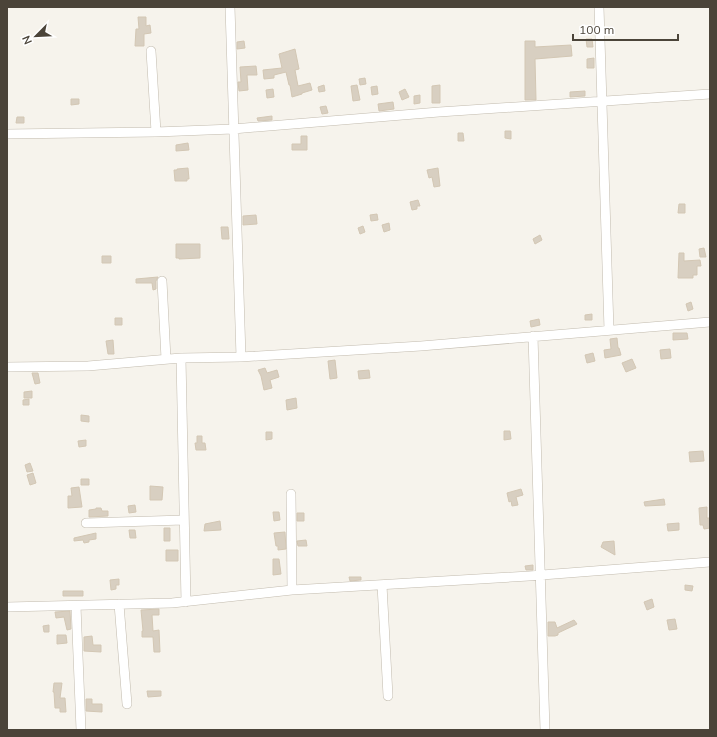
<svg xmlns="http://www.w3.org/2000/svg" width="717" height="737" font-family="Mulish,sans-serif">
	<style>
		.building { fill: #d8cfc1; stroke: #d3c7b4 }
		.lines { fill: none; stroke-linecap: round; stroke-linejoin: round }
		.minor-casing { stroke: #c2bbae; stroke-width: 10 }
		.minor { stroke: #fff; stroke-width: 9 }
	</style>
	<rect width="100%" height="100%" fill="#f6f3ec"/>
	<path class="building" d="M138,17H146V26L150,25L151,33L144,34V46H135L136,29H139Z
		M586,39H592L593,47H587Z
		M244,41L245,48L237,49V42Z
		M525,41H535V47L571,45L572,56L535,59L536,100H525Z
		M295,49L299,69L295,70L298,86L310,83L312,90L302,93V94L292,97L290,85H289L286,72L274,75V78L264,79L263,70L282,68L279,54Z
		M594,58V68H587V59Z
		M256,66L257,75H247L248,90L239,91L238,82H241L240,67Z
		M365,78L366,84L360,85L359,79Z
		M324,85L325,91L319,92L318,87Z
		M357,85L360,100L353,101L351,86Z
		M440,85V103H432V86Z
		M377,86L378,94L372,95L371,87Z
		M273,89L274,97L267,98L266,90Z
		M405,89L409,97L402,100L399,92Z
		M585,91V96L570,97V92Z
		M420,95V103L414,104V96Z
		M71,99H79V104L71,105Z
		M393,102L394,109L379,111L378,104Z
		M326,106L328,113L322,114L320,107Z
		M272,116V120L258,121L257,118Z
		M17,117H24V123H16Z
		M505,131H511V139L505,138Z
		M458,133H463L464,141H458Z
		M301,136H307V150H292V144H301Z
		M188,143L189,150L176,151V145Z
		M188,168L189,179H187V181H175L174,170H177V169Z
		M438,168L440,186L434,187L432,177L429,178L427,170Z
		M418,200L420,206H417V209L412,210L410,202Z
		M679,204H685V213H678Z
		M377,214L378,220L371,221L370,215Z
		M256,215L257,224L243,225V216Z
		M389,223L390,230L384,232L382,225Z
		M363,226L365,232L360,234L358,228Z
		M221,227H228L229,239H222Z
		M540,235L542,240L535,244L533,239Z
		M176,244H200V258L179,259V258H176Z
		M704,248L706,257H700L699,249Z
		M679,253H684V261L700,260L701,266H697V275H693V278H678Z
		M102,256H111V263H102Z
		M158,277L156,281V289L153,290L152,283H136V279Z
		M691,302L693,309L688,311L686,304Z
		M592,314V320H585V315Z
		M115,318H122V325H115Z
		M539,319L540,325L531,327L530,321Z
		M673,333H687L688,339L673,340Z
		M617,338L618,348H619L621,355L605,358L604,350L611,349L610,339Z
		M113,340L114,354H108L106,341Z
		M670,349L671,358L661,359L660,350Z
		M593,353L595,361L587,363L585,355Z
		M632,359L636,368L626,372L622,363Z
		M335,360L337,378L330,379L328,361Z
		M265,368L267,373L277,370L279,377L270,380L272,388L264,390L261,376L258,370Z
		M369,370L370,378L359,379L358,371Z
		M32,373H38L40,383L35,384Z
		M32,391V398H24V392Z
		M296,398L297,408L287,410L286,400Z
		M29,399V405H23V400Z
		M81,415L89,416V422L81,421Z
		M504,431H510L511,439L504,440Z
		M266,432H272V439L266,440Z
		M197,436H202V443H205L206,450H196L195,443H197Z
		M86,440V446L79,447L78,441Z
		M703,451L704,461L690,462L689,452Z
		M30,463L33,471L27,472L25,465Z
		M33,473L36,483L30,485L27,475Z
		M81,479H89V485H81Z
		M150,486L163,487L162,500H150Z
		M79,487L82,507L68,508V496H72L71,488Z
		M521,489L523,495L516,497L518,505L512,506L511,501L509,502L507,493Z
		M664,499L665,505L645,506L644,502Z
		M135,505L136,512L129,513L128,506Z
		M707,507V518H710V528L704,529L703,525H700L699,508Z
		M96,508H101L102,511H108V516L89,517V510L96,509Z
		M273,512H279L280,520L274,521Z
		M297,513H304V521H297Z
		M220,521L221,530L204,531L205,524Z
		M679,523V530L668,531L667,524Z
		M164,528H170V541H164Z
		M129,530H135L136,538H130Z
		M285,532L286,549L278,550V546H276L274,533Z
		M96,533V539L89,540V542L84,543L83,540L74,541V538Z
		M306,540L307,546H298L297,541Z
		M614,541L615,555L601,547L603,542Z
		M166,550H178V561H166Z
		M273,559H279L281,574L273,575Z
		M533,565V570H526L525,566Z
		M349,577H361V580L350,581Z
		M119,579V585H116V589L111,590L110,580Z
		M685,585L693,586L692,591L685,590Z
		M63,591H83V596H63Z
		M652,599L654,607L647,610L644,602Z
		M159,609V615H152L153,631L159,630L160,652H154L153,637H142V631H143L141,610Z
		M70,611L71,629L67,630L64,617L56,618L55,612Z
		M675,619L677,629L669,630L667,620Z
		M574,620L577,624L558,633V635L555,636H548V622H555L557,628Z
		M49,625V632H44L43,626Z
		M57,635H66L67,643L57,644Z
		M92,636L93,645H101V652L84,651V637Z
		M54,683H62L60,698H65L66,712H60V708H55L54,692H53Z
		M147,691H161V696L148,697Z
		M86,699H92V704H102V712L86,711Z"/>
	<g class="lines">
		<g class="minor-casing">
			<path id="minor" d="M230,7L241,357
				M599,7L609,330
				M151,51L156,132
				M7,134L156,132L233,129L439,112L710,94
				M162,281L166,359
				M533,336L545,730
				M181,358L186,602
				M7,367L88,366L181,358L241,357L421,346L710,322
				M291,494L292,590
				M86,523L184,520
				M382,585L388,696
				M119,604L127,704
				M76,606L81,730
				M7,607L172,603L292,590L529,576L710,562"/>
		</g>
		<use href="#minor" class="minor"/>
	</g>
	<rect width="717" height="737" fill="none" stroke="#4b4439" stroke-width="16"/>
	<g transform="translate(36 36) rotate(246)" stroke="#ffffff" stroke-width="3" paint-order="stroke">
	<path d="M0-3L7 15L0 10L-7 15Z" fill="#4b4439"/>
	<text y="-6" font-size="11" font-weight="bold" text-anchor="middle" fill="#4b4439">N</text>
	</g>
	<path d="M573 34v6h105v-6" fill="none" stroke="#4b4439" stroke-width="2"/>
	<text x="579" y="34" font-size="12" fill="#4b4439" stroke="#ffffff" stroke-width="3" paint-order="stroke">100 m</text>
</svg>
